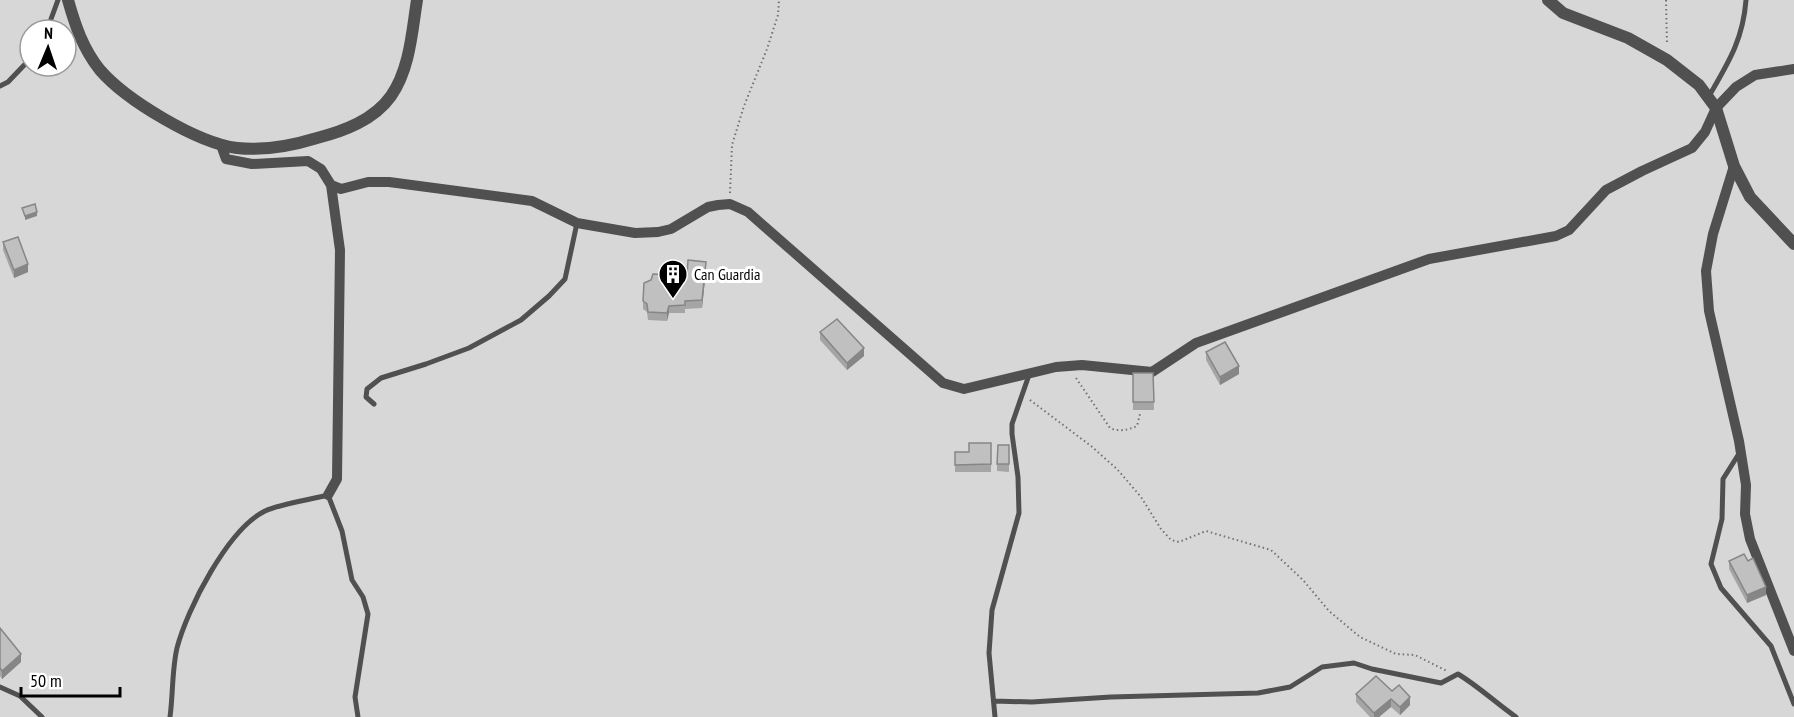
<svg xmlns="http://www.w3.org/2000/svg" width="1794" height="717" font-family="'PT Sans Narrow',sans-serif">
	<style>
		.green { fill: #d7d7d7; fill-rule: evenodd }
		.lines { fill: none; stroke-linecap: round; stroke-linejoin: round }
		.path { stroke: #727272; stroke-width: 2; stroke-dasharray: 1.5 3; stroke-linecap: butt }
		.service { stroke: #505050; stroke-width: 5 }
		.minor { stroke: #505050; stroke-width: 10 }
		.tertiary { stroke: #505050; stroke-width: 12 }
		.wall { fill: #a5a5a5 }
		.shaded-wall { fill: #868686 }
		.building { fill: #c0c0c0; stroke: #868686; stroke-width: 1.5 }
		.labels { text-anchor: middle; stroke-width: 6; stroke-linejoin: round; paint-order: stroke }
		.poi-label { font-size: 16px; fill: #000; stroke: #fff; text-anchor: start }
	</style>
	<rect width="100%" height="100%" fill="#fff"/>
	<path class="green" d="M0,0H1794V717H0ZM30,30H66V66H30Z"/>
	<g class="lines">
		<path class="path" d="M1666,0L1667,45
			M730,193L732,145L744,106L767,49L778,15L779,0
			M1076,378L1110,428C1119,432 1128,430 1137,426L1140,414
			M1030,400L1091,446L1117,469L1141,497L1161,529L1171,540L1179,542L1206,531L1271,550L1303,580L1329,611L1360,637L1396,654L1415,655L1447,671"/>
		<path class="service" d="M47,30L58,0
			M0,86L8,82L30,59
			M1709,96C1728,63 1743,40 1746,0
			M374,404L366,397L367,389L381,378L426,364L469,348L521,320L549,296L565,279L577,223
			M1740,452L1723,479L1722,519L1711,564L1721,588L1771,646L1794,704
			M0,687L20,696L42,717
			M994,701L1032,702L1111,697L1258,693L1290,687L1322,667L1354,663L1372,669L1441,683L1458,674C1478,686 1496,703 1516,717
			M170,717C173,695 172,669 177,648C187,609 228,529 265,511C283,503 309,500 328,495L342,531L352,580L363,597L368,614L355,697L358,717
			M995,717L989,653L992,610L1019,513L1018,477L1012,434V424L1029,375"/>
		<path class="minor" d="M221,145L226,159L252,164L308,161L321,169L331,185L341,189L368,182H389L532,201L577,223L635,233L658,232L671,229L708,207L718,205L730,204L748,212L943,383L964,389L1056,367L1082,365L1152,372L1196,343L1429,259L1556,236L1569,230L1606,190L1642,171L1692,148L1705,132L1716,108L1736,87L1755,75L1794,69
			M1734,166L1713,234L1706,271L1709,311L1739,441L1746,485L1745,514L1750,539L1794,651
			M328,495L337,479L340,250L331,185"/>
		<path class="tertiary" d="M68,0C75,25 83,49 100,70C126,100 197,143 237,148C264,151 291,146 317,138C344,131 374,120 391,96C410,69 412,31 417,0
			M1548,0L1563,13L1628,38L1667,60L1699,85L1716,108L1734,166L1750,197L1794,244"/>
	</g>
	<path class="wall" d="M3,242L28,272L14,278L3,250Z
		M706,270L702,308L685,309V313H669L667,321L648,320L647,312L643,309V301L651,280L687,276Z
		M820,332L864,356L847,370L820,340Z
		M1206,352L1239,374L1220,385L1206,360Z
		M1133,373H1153L1154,410H1133Z
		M991,443V472H955V452H969Z
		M1009,445V472L997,471V464Z
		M1729,561L1766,595L1747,603L1729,569Z
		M0,628L21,662L2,679L0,676Z
		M1392,691L1410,705L1400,715L1391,707L1379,717H1370L1356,702V694Z"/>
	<path class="shaded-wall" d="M37,212V216L25,220V216Z
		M706,262V270L702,308V300Z
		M28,264V272L14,278V270Z
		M669,306V313L667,321V313Z
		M864,348V356L847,370V363Z
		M1239,366V374L1220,385V377Z
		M1766,587V595L1747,603V595Z
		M21,654V662L2,679V671Z
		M1410,697V705L1400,715V707Z
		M1391,699V707L1379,717H1374V713Z"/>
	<path class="building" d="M35,204L37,212L25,216L22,208Z
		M18,237L28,264L14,270L3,242Z
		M688,260L706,262L702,300L685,301V305L669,306L667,313L648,312L647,304L643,301L644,283L651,280L653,274L687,276Z
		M837,319L864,348L847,363L820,332Z
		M1225,342L1239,366L1220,377L1206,352Z
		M1133,373H1153L1154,402H1133Z
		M969,443H991V464L955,465V452H969Z
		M998,445H1009V464H997Z
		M1744,554L1748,561L1753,558L1766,587L1747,595L1729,561Z
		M0,628L21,654L2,671L0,668Z
		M1376,676L1392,691L1399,685L1410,697L1400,707L1391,699L1374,713L1356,694Z"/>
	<defs>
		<g id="building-pin" transform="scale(1.5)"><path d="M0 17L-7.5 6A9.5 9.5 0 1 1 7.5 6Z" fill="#000" stroke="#fff"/><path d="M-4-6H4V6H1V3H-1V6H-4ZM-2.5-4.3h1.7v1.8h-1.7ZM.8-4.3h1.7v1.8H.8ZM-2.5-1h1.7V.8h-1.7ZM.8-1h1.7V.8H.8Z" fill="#fff"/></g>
	</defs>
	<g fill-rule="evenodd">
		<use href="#building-pin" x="673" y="274"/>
	</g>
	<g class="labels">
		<g class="poi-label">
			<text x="694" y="280">Can Guardia</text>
		</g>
	</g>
	<g transform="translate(48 48) rotate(2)"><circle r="28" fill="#ffffff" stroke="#999999" stroke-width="1.5"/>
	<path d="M0-4.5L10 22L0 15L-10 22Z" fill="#000000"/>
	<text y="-9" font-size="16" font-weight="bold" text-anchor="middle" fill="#000000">N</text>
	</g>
	<path d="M21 687v9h99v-9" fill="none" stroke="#000000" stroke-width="3"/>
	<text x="30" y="687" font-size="18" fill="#000000" stroke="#ffffff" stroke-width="4.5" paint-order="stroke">50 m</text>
</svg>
